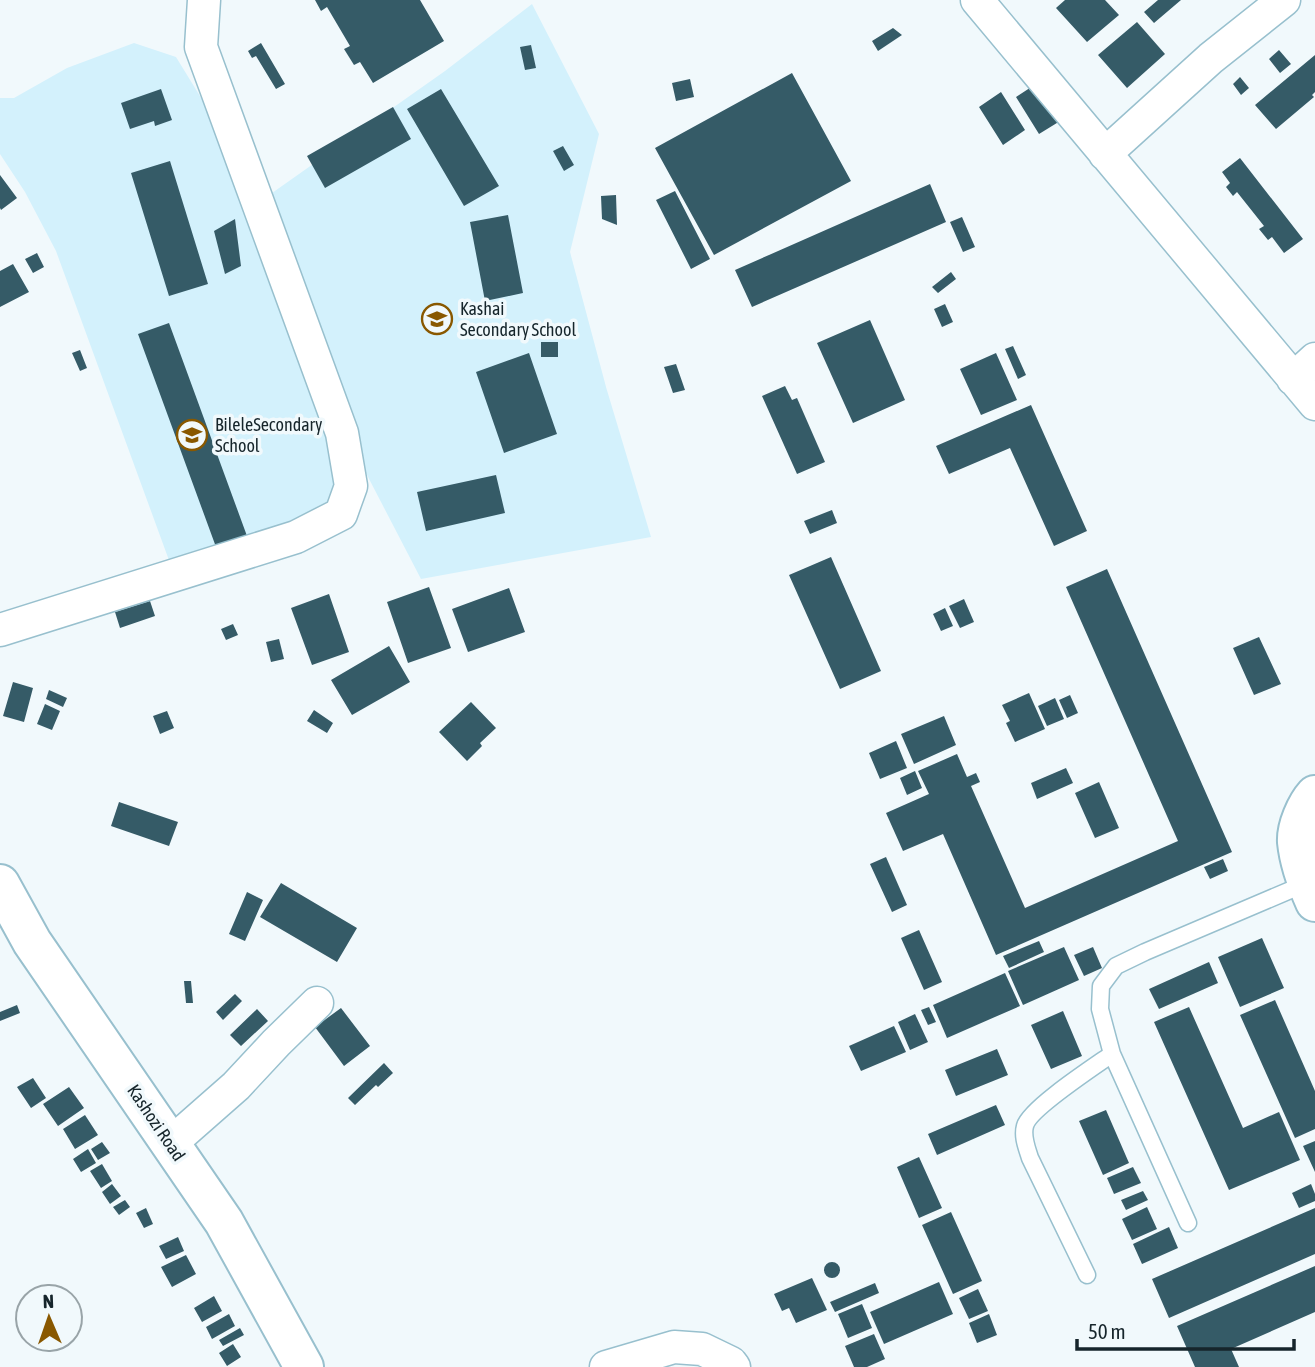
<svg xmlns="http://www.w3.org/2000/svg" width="1315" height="1367" font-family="'Asap Condensed',sans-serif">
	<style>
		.built { fill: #d3f1fc }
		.building { fill: #355b67 }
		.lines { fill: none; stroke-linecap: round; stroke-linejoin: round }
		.lane-casing { stroke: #98c0ce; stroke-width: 19 }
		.street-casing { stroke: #98c0ce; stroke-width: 35 }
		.secondary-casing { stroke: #98c0ce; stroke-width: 42 }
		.lane { stroke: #fff; stroke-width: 16 }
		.street { stroke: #fff; stroke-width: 32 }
		.secondary { stroke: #fff; stroke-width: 38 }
		.labels { text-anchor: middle; stroke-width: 7; stroke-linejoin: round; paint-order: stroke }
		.poi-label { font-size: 18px; fill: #16252b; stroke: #f1f9fc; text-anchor: start }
		.street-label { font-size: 18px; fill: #16252b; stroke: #f1f9fc }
	</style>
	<rect width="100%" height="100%" fill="#f1f9fc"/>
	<path class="built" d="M532,4L599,134L570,252L606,387L651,537L421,579L286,319L346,481L334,513L170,563L56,251L25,192L0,154V98H14L67,68L134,43L176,57L203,101L245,212L445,71Z"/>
	<path class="building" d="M315,0H420L444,41L373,83L360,62L354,65L344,49L350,46L327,7L321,11Z
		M1065,0H1105L1119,15L1087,42L1056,8Z
		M1158,0H1181L1154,23L1144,12Z
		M1137,22L1165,54L1127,88L1098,55Z
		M893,28L902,35L878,51L872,41Z
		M261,43L285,84L276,89L256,56L252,58L248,51Z
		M531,45L536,68L525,70L520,47Z
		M1279,50L1291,64L1280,73L1269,59Z
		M1315,55V92L1312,95L1314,97L1276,129L1255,105Z
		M792,73L851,181L714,255L655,148Z
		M1240,77L1249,88L1241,95L1233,84Z
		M690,79L694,97L676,101L672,83Z
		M1042,80L1065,118L1039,134L1016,97Z
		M161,89L172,120L155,126L154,121L130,129L121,103Z
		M441,89L499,186L464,206L407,109Z
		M1001,92L1025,130L1003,145L979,107Z
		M393,107L411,139L325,188L307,156Z
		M563,146L574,165L564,171L553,151Z
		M1240,158L1303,239L1284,253L1272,237L1268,240L1259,229L1264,226L1237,192L1233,196L1226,187L1230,183L1222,172Z
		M170,161L208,284L169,296L131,173Z
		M0,175L17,198L1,210L0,208Z
		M930,184L946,222L752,307L735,270Z
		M675,191L710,259L691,269L656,200Z
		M616,195L617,225L602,219L601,196Z
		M508,215L523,293L485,301L470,222Z
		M962,217L975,247L963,252L950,222Z
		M235,219L241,266L225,274L214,231Z
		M37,253L44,267L33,273L25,259Z
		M13,264L29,292L0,307V271Z
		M951,272L956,279L938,293L932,287Z
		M945,304L953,322L942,327L934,309Z
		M870,320L905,400L853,423L817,343Z
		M169,323L247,536L216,547L138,334Z
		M541,342H558V357H541Z
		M1013,346L1026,375L1018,379L1005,349Z
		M80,350L87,368L80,371L72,353Z
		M529,353L557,434L504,453L476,372Z
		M996,353L1017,400L981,415L960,369Z
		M676,364L685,390L673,393L664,367Z
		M785,386L792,400L797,398L825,462L797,474L762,396Z
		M1031,405L1087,531L1054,546L1010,448L949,474L936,446Z
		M496,475L505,513L426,531L417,492Z
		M832,510L837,523L810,534L804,521Z
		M831,557L881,671L840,689L789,575Z
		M1107,569L1232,852L996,955L943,834L903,851L886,813L929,794L918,771L957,754L967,777L976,773L980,782L971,786L1025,908L1178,841L1066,587Z
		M429,587L451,648L408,663L387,602Z
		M509,588L525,632L468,652L452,609Z
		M329,594L349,652L312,665L291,608Z
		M964,599L974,622L960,628L949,606Z
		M150,601L155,616L120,628L115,612Z
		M945,608L953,626L941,631L933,614Z
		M233,624L238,635L226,640L221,629Z
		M1259,637L1281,684L1254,695L1233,648Z
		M279,639L284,659L271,662L266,642Z
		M389,646L410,682L352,715L331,680Z
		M13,682L33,688L24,722L3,716Z
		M49,690L67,698L63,707L46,699Z
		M1029,693L1045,729L1015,742L1006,723L1010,721L1002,705Z
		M1070,695L1078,713L1067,718L1059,700Z
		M1055,698L1064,719L1047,726L1038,706Z
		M471,702L496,728L480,743L482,746L467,761L439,732Z
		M45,704L60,711L52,730L37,724Z
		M314,710L333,723L327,733L307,721Z
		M167,711L174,728L160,734L153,716Z
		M944,716L956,745L914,764L901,734Z
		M896,741L907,768L880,779L869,753Z
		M1066,768L1073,783L1037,799L1031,783Z
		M915,771L922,788L907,795L900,778Z
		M1099,782L1119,828L1095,838L1075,793Z
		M119,802L178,822L169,846L111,826Z
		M886,857L907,905L892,912L870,864Z
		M1223,859L1228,871L1210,879L1204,867Z
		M281,883L357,928L337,962L260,917Z
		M247,892L263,900L245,941L229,934Z
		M919,930L942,982L924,990L901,938Z
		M1262,938L1284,988L1240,1007L1218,957Z
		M1039,941L1044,952L1009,968L1003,956Z
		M1064,947L1079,980L1023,1005L1008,971Z
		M1093,947L1102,968L1084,976L1074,955Z
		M1209,962L1218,983L1159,1009L1149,989Z
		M1005,973L1020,1006L947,1038L933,1005Z
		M184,981H191L193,1003H186Z
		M235,994L242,1001L223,1020L216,1012Z
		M1275,1000L1315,1091V1129L1295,1138L1240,1015Z
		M17,1005L20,1013L0,1021V1012Z
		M929,1007L936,1022L928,1025L921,1010Z
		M1189,1007L1243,1128L1279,1112L1300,1160L1229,1190L1154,1022Z
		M341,1008L370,1046L344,1066L315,1027Z
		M257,1009L268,1021L241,1046L230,1035Z
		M1063,1011L1082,1056L1051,1069L1031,1025Z
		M915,1014L928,1042L910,1050L898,1022Z
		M894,1026L906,1052L861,1071L849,1046Z
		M997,1049L1008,1075L956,1096L945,1070Z
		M384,1063L393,1073L378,1087L376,1085L355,1105L348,1098Z
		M33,1078L46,1098L31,1108L17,1087Z
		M69,1087L84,1108L58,1126L43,1104Z
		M996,1105L1005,1125L937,1155L928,1134Z
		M1106,1110L1129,1163L1103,1175L1079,1121Z
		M85,1115L98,1135L75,1149L63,1129Z
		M1315,1141V1172L1303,1146Z
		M102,1142L110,1153L98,1160L91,1149Z
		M88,1149L96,1163L81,1172L73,1159Z
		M919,1157L942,1208L919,1218L897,1167Z
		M102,1164L112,1181L101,1188L90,1171Z
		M1133,1167L1141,1183L1114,1194L1107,1178Z
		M112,1184L121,1196L110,1204L102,1192Z
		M1311,1184L1315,1194V1201L1299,1208L1292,1193Z
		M1143,1191L1148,1200L1126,1210L1121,1200Z
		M125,1200L130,1207L119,1215L113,1207Z
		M1147,1207L1157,1229L1132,1240L1122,1219Z
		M146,1208L153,1224L144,1228L136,1213Z
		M1315,1208V1254L1169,1318L1152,1279Z
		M951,1212L982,1281L953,1294L922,1225Z
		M1169,1227L1178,1248L1142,1264L1133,1244Z
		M178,1237L184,1251L166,1259L159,1246Z
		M186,1255L196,1274L172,1287L161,1267Z
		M824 1270a8 8 0 1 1 16 0a8 8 0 1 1-16 0Z
		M1315,1266V1312L1231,1349L1239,1367H1195L1177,1326Z
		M812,1278L827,1310L796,1323L789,1308L782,1311L774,1294Z
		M939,1282L953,1314L884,1344L870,1312Z
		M875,1283L879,1293L835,1312L830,1302Z
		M978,1289L988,1311L969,1319L959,1298Z
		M214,1296L222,1311L202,1322L194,1308Z
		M862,1304L872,1328L848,1338L838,1314Z
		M229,1314L235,1326L212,1339L206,1327Z
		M989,1314L997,1335L977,1343L969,1323Z
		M240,1328L244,1335L223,1346L219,1340Z
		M874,1334L885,1359L867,1367H854L845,1346Z
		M233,1344L241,1357L227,1366L219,1353Z"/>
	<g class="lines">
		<g class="lane-casing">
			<path id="lane" d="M1188,1223L1112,1054L1100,1009L1101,986L1116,966L1145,952L1307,883
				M1087,1275L1030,1158C1027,1148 1022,1137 1025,1126C1029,1109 1095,1066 1112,1054"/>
		</g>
		<g class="street-casing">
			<path id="street" d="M977,0L1315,404
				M1105,154L1211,58L1284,0
				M1293,379L1315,359
				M0,630L296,537L341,514L351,486L342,433L201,47L204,0
				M170,1144L236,1086L276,1043L317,1003
				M606,1367L674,1347L702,1349L731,1363L734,1367"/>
		</g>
		<g class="secondary-casing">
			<path id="secondary" d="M1315,795C1306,805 1296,827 1297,842C1299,862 1307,884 1315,902
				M0,884L32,942L224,1222L304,1367"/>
		</g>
		<use href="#lane" class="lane"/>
		<use href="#street" class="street"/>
		<use href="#secondary" class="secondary"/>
	</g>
	<defs>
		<g id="school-ring" transform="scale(1.575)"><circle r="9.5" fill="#f1f9fc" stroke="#895800" stroke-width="1.5"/><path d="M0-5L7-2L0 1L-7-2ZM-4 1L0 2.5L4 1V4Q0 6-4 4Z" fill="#895800"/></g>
	</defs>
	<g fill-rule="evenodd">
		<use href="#school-ring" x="437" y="319"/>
		<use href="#school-ring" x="192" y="435"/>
	</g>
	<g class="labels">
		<g class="poi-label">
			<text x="460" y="315">Kashai<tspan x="460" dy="21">Secondary School</tspan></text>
			<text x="215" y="431">BileleSecondary<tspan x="215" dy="21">School</tspan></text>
		</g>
		<g class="street-label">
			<text transform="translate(156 1123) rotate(56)" y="6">Kashozi Road</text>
		</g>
	</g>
	<g transform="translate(49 1318) rotate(358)"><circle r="33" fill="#f1f9fc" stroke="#99a4a8" stroke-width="2"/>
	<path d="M0-5L12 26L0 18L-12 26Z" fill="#895800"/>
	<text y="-10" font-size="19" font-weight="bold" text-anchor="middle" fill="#16252b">N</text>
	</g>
	<path d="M1077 1339v10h217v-10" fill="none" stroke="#16252b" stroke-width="3.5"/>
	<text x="1088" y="1339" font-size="21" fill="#16252b" stroke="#f1f9fc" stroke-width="5" paint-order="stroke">50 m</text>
</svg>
